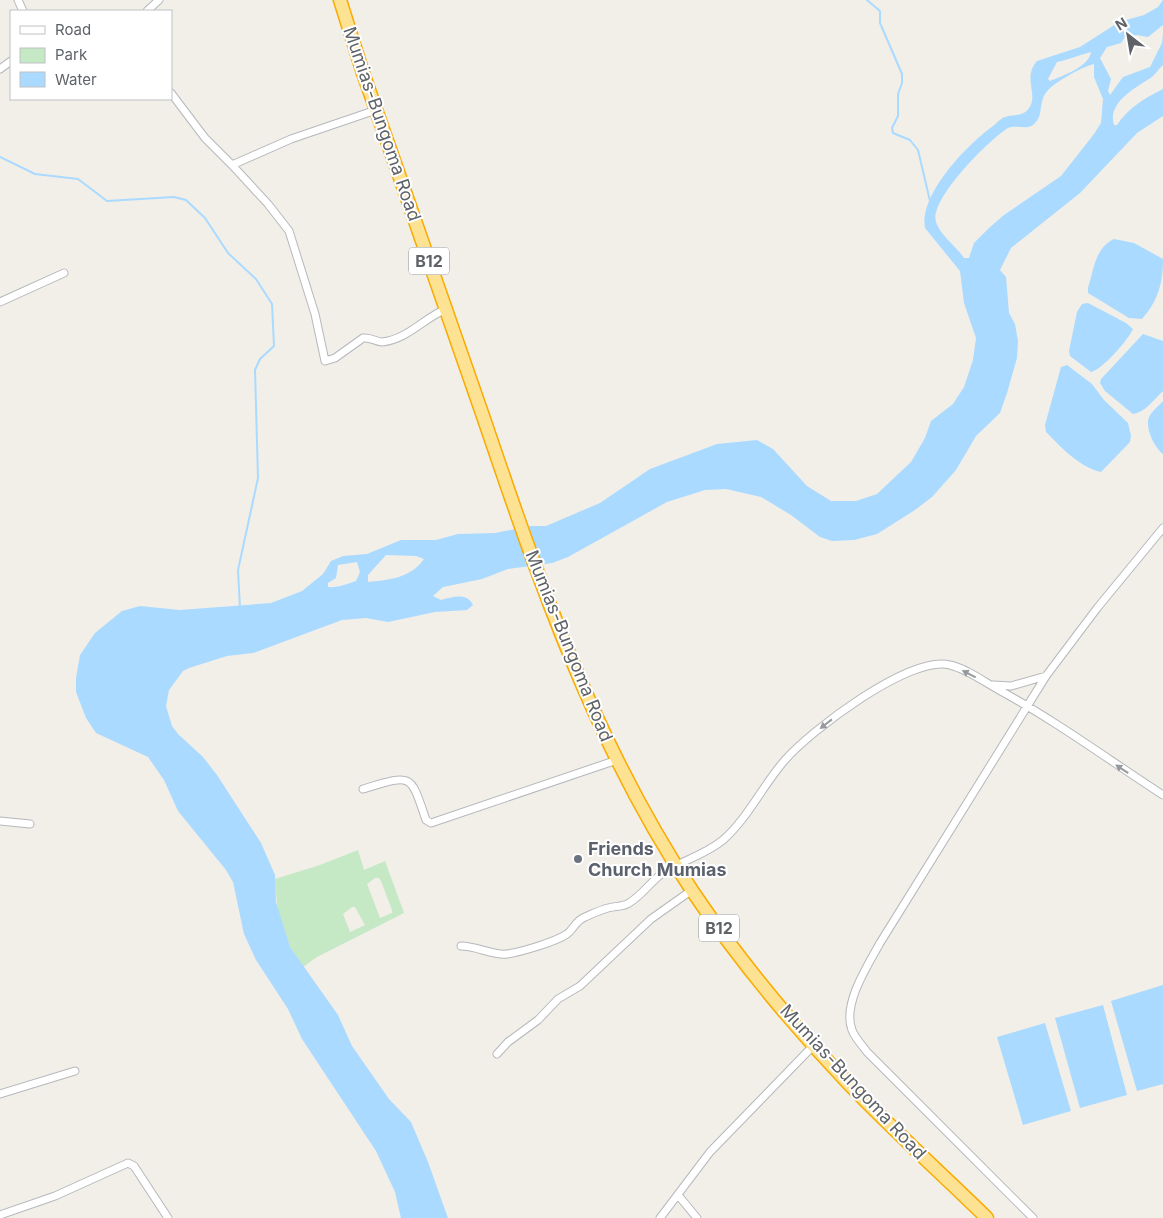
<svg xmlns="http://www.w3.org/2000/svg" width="1163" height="1218" font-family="Inter,sans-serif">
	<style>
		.green { fill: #c5e8c5; fill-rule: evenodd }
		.water { fill: #aadaff; fill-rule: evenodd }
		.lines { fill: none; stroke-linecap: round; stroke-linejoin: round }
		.stream { stroke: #aadaff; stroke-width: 2 }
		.street-casing { stroke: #b5b8bc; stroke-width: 9 }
		.highway-casing { stroke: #f9ab00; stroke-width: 15 }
		.street { stroke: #fff; stroke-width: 7 }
		.highway { stroke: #fde293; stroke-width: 12 }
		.oneway { fill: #979a9d }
		.worship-dot { fill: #6b7280; stroke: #fff; stroke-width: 2 }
		.labels { text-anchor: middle; stroke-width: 4; stroke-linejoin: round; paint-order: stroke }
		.shield { fill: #fff; stroke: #8f9295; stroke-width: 1 }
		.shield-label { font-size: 16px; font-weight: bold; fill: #5f6368 }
		.street-label { font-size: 18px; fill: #5f6368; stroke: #fff }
		.worship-label { font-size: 18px; font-weight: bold; fill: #5b616d; stroke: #fff; text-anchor: start }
	</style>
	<rect width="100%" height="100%" fill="#f1efe8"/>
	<path class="green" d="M358,850L364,870L385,861L404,913L317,957L303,967L290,947L278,915L275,879L320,865ZM375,878H379L381,881L392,910V913L380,918L367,884ZM352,907H355L365,925L350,932L343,914Z"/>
	<path class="water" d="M1163,0V25L1148,37L1137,35L1125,37L1121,43L1107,47L1100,58L1111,79L1108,91L1110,95L1123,77L1150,67L1162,43L1163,34V65C1158,69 1155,76 1149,79C1135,88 1107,103 1114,125H1117C1128,108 1145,98 1163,89V116L1137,133L1080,193L1011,248L1000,270L1006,277L1009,313L1015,324L1018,341L1017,358L1007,393L1000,413L976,436L956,470L932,497L915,510L877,534L854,540L832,541L820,537L791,515L761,497L726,489L705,490L667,502L568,557L552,563L508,569L482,579L443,587L433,596L441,600C452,597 467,592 473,605L467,610L435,612L388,622L366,618L342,620L253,653L227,656L189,668L183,671L169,690L166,706L172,726L178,734L203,757L217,775L261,843L275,875L276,902L290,947L338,1015L352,1046L389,1099L411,1122L428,1162L448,1218H401L395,1192L376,1151L302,1039L288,1009L256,960L244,934L233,882L226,870L178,811L164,780L148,757L96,733L86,718L76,692V678L80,655L95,633L122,611L140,606L180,610L271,603L302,591L323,574L331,561L343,556L367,554L401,540H436L458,534L495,533L531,526H546L600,503L650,469L717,444L757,440L773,449L807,486L831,501H856L877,494L911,462L925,438L931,421L953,404L964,387L973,360L976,338L964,303L960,271L925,228C919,194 968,144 993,126C997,123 1001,118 1005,117C1014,114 1023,117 1029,108C1039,95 1022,78 1037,61L1080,47L1119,22L1144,15L1158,7ZM1091,52C1089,67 1062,76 1050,81L1048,79L1057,62C1068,60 1079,55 1091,52ZM1094,64V77L1103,99L1101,123L1094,134L1061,176L1004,215L989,228L974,243L969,258H964C956,246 940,235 936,222C929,199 990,139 1008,128C1016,124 1026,131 1034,124C1043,116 1039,106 1044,96C1049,84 1082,67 1094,64ZM386,555L416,556L424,559C411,578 389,580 368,582V575ZM357,562L360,572L356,581C348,584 337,588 328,587V583L336,578L338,565Z
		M1114,239L1134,243L1163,259C1163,283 1158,301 1142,319L1129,318L1088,293V288C1094,269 1095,248 1114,239Z
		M1088,303L1126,323L1133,329C1128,340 1102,370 1091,372L1070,356L1069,351L1077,312L1082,304Z
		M1143,334L1163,341V391C1154,399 1146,412 1133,414L1105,391L1100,383L1101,379Z
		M1067,365L1092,384L1104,400L1128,423L1131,436L1130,442L1101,472C1079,467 1061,447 1046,432L1045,425L1061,367Z
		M1163,401V454C1155,448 1147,432 1148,421C1149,413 1158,407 1163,401Z
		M1163,985V1084L1137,1091L1111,1001Z
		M1103,1005L1127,1095L1080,1108L1055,1018Z
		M1045,1023L1071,1111L1023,1125L997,1037Z"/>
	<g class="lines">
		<path class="stream" d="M867,0L880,11V23L902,74V83L898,94V116L892,128L893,133L910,140L918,150L930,201
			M0,157L35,174L78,179L107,201L174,197L186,200L205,218L228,253L256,279L272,304L274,346L260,359L255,370L258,478L238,570L240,608"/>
		<g class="street-casing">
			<path id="street" d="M18,0L23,11
				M147,11L159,0
				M0,69L11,61
				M171,93L205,138L232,165L291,139L376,110
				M232,165L268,204L289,231L315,314L325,361L335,358L363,338C371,337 376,342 382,342C408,339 424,318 446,309
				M0,302L64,273
				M993,685L1011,686L1046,676
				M363,789C413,774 410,773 426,820L431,823L617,760
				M0,821L30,824
				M461,946C477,946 494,956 507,954C521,952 555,942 567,934C574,929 575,921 585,917C592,914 600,910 608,908C615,906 623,907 629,903C644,894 652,879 667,870C685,860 706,854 723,840C748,818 763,785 785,760C810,731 911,654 950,665C967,669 983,681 999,690C1056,721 1109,760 1163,795
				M497,1054L508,1042L538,1020L558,999L580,986L651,919L692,890
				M0,1094L75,1071
				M678,1195L697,1218
				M0,1215L55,1196L128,1163L134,1166L168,1218
				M660,1218L710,1152L813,1046
				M1033,1218L867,1052C862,1045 855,1038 852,1030C842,1004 868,965 880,943L1046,676L1098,607L1163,528"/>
		</g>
		<g class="highway-casing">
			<path id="highway" d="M340,0L363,73C404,188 444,303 484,419C540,584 595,745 693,892C739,960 792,1024 848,1083C893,1130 941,1173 987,1218"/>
		</g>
		<use href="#street" class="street"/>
		<use href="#highway" class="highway"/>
	</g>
	<defs><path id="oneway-solid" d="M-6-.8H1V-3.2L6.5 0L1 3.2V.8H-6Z" transform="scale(1.25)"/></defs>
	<g class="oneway">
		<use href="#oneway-solid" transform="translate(969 674) rotate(-153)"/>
		<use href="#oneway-solid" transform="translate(826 724) rotate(142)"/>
		<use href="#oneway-solid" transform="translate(1122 769) rotate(-147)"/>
	</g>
	<circle class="worship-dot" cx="578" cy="859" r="5"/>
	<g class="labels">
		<g class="shield">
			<rect x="409" y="247.5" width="40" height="27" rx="4"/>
			<rect x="699" y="914.5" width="40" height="27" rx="4"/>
		</g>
		<g class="shield-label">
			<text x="429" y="267">B12</text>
			<text x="719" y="934">B12</text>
		</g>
		<g class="street-label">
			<text transform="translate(382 124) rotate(71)" y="6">Mumias-Bungoma Road</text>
			<text transform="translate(569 646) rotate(68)" y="6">Mumias-Bungoma Road</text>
			<text transform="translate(853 1082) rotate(47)" y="6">Mumias-Bungoma Road</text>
		</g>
		<g class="worship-label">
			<text x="588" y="855">Friends<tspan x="588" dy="21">Church Mumias</tspan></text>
		</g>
	</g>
	<rect x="10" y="10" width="162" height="90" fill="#ffffff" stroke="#bfc1c3"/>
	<rect x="20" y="26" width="25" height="8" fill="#ffffff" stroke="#bfc1c3"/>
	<text x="55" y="35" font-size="15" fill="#5f6368">Road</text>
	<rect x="20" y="48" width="25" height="15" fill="#c5e8c5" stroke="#bfc1c3"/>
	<text x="55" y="60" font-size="15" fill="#5f6368">Park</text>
	<rect x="20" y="72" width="25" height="15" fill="#aadaff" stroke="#bfc1c3"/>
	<text x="55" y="85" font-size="15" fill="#5f6368">Water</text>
	<g transform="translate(1128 35) rotate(329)" stroke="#ffffff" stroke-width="4" paint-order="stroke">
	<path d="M0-4L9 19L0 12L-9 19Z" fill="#5f6368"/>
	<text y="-8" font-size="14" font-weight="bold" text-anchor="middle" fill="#5f6368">N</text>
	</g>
</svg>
